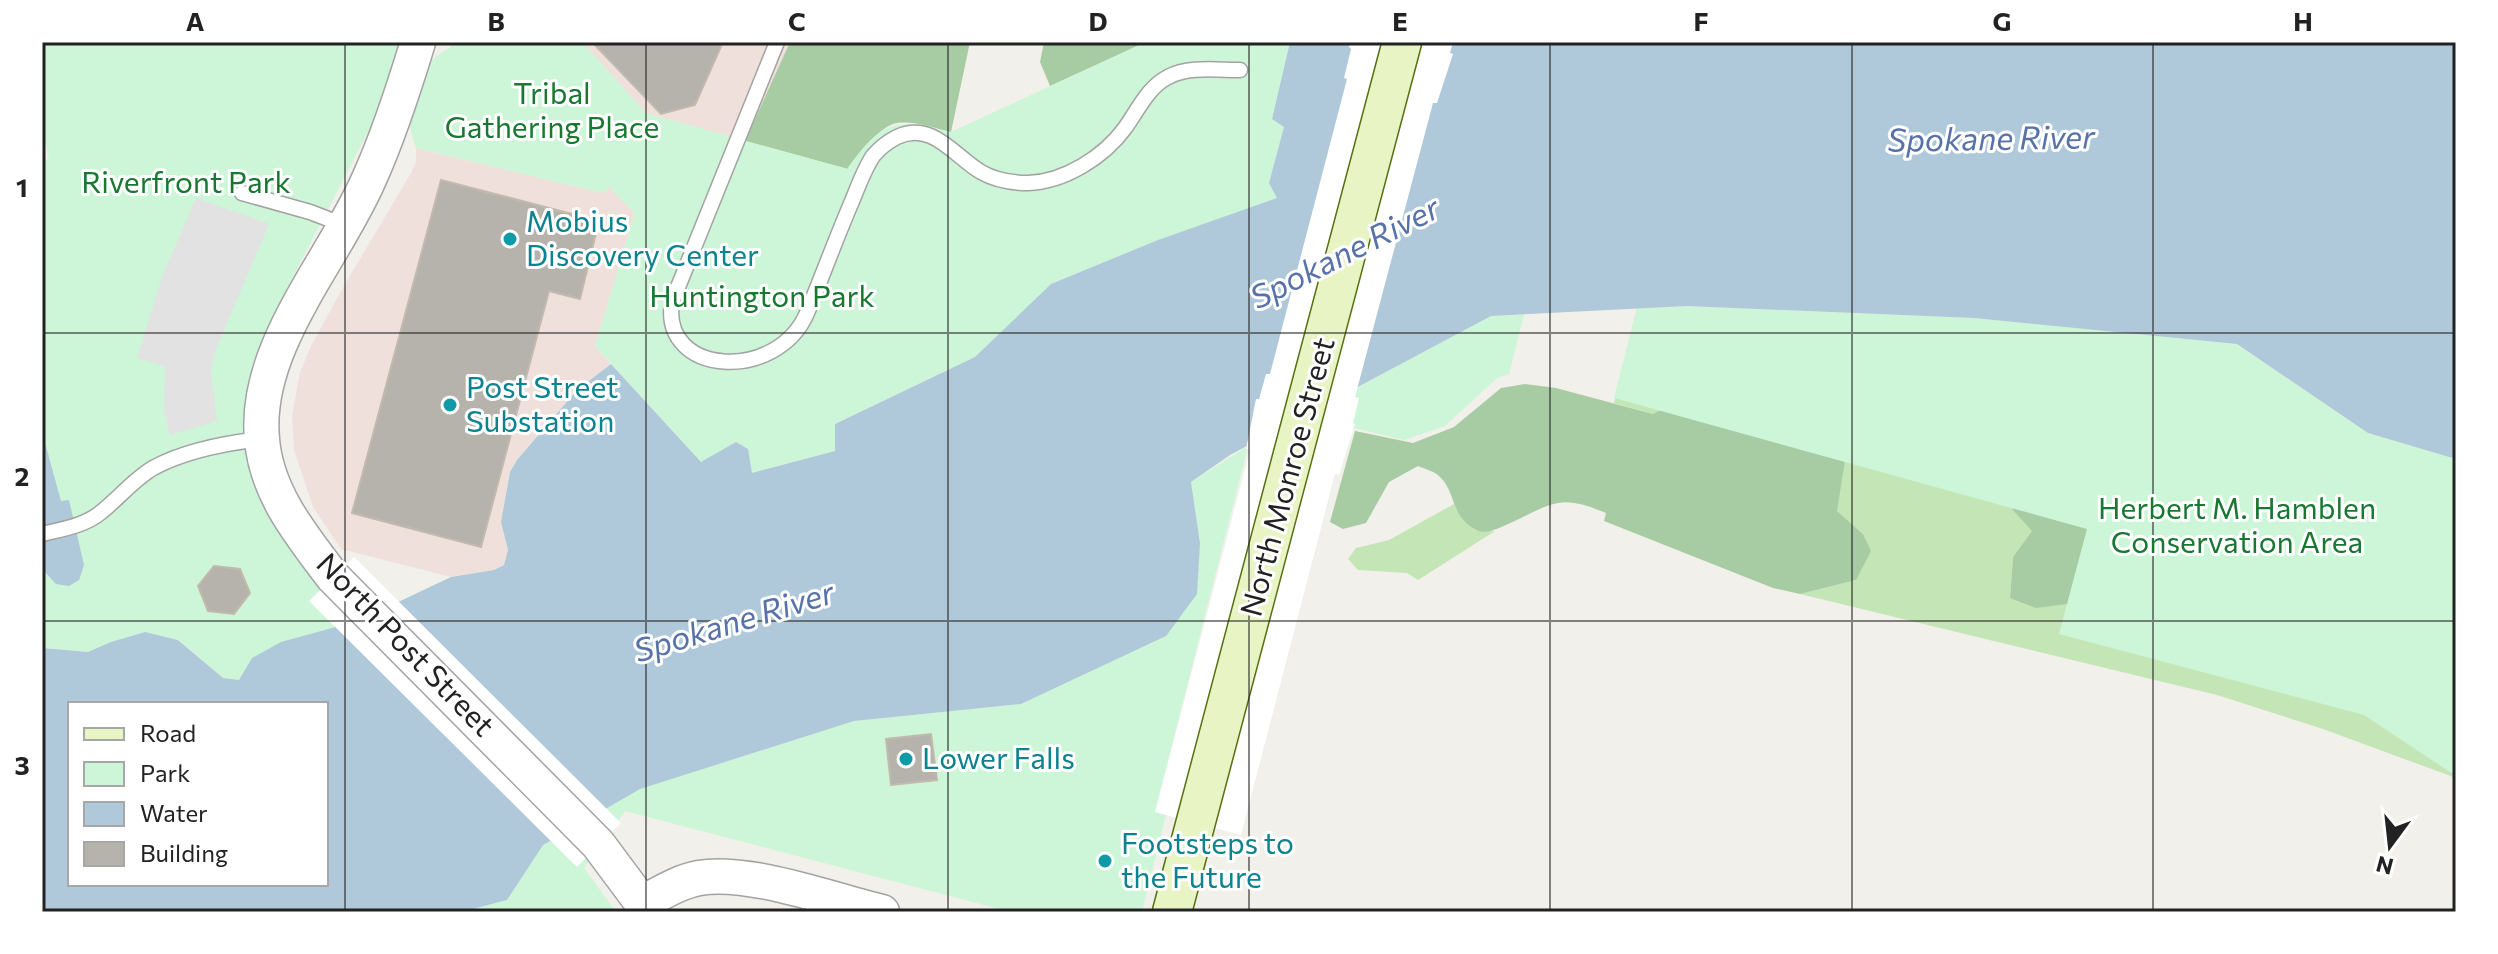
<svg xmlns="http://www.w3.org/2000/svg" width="2498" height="954" font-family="Commissioner,sans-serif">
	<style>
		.commercial { fill: #f0e0db }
		.grass { fill: #c4e5b6; fill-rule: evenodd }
		.forest { fill: #a7cca3 }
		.park { fill: #cdf5d7 }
		.parking { fill: #e2e2e2 }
		.water { fill: #afc8da; fill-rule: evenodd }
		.pier { fill: #fff }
		.building { fill: #b6b2ac; stroke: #c2baad; stroke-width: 2 }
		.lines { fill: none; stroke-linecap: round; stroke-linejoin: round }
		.service-casing { stroke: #a3a3a3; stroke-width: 17 }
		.tertiary-casing { stroke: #a3a3a3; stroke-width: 37 }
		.secondary-casing { stroke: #557111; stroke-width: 41 }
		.service { stroke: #fff; stroke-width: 14 }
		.tertiary { stroke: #fff; stroke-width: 34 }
		.secondary { stroke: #e9f4c5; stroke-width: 38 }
		.grid { fill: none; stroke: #222; stroke-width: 2; stroke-opacity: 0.55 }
		.culture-dot { fill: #0f9aa8; stroke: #fff; stroke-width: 3 }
		.labels { text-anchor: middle; stroke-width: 6; stroke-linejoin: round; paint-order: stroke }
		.park-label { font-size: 30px; fill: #187831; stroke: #fff }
		.culture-label { font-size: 30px; fill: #0d838f; stroke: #fff; text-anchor: start }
		.street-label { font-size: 30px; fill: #222; stroke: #fff }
		.water-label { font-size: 32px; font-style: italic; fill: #5771a9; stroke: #fff }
		.neatline { fill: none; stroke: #222; stroke-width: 3 }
		.grid-label { font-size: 26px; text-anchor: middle; font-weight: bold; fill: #222 }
	</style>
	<rect width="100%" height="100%" fill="#f1f0ea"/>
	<path class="commercial" d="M582,42H790L745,141L646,113Z
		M416,148L603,193L609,187L635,213L595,346L611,364L577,390L517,460L510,472L501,522L508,550L504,565L494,570L451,577L341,549L313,507L294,450L292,416L300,372L312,344L341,291L411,173L416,162Z"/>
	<path class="grass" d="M1637,308L2456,727V778L2323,729L2217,695L1800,594L1856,580L1863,534L1837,511L1653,414L1614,403ZM2032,531L2010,598L2013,557Z
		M1454,504C1463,523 1475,532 1495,531L1418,580L1407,573L1358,570L1348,559L1356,548L1389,540Z"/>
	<path class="forest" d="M790,42H970L951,132C933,128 911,119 893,124C878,129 857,156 848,169L745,141Z
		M1044,42H1146L1050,86L1040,62Z
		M1525,384L1556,388L1653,414L1681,400L1846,454L1837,511L1863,534L1871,551L1856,580L1800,594L1773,588L1604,521L1606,513C1591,507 1574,500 1558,503C1536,506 1494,537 1479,531C1450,519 1457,493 1440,477C1436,472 1425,469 1418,466L1389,482L1366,523L1343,529L1330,522L1355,431L1413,443L1454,427L1501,388Z
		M2041,497L2097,513L2082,602L2036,608L2010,598L2013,557L2032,531L2012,509Z"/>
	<path class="park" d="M42,42H398L401,52L379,120L368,132L274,313L260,347L253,376L266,508L284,540L358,621L252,658L239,680L223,678L179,640L145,632L111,642L88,652L42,648V161L49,159L42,131Z
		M458,42H582L646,113L847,169C882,120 894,118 951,132L1146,42H1290L1272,119L1284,127L1269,183L1278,198L1158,240L1051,284L975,357L835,424V451L752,473L701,462L595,346L635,213L609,187L603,193L416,148L408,122L426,67L435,57Z
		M1687,306L1974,318L2237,344L2368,433L2456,459V776L2364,715L2059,634L2087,529L1614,398L1637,308Z
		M1524,315L1509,374L1497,378L1445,426L1404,440L1342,425L1351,391L1491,316Z
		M1248,446L1155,812L1166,815L1142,912H1011L625,811L584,868L616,912H461L507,900L542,845L639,789L854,721L1021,704L1166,636L1200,543L1191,482Z"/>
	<path class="parking" d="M196,198L269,224L215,352L211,370L217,421L170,435L164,410L165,367L137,358L162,277Z"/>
	<path class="water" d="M1290,42H1339L1385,51L1439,42H2456V459L2368,433L2237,344L1974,318L1687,306L1491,316L1230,455L1191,482L1200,543L1197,594L1166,636L1021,704L854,721L640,789L543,845L507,900L461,912H42V648L88,652L111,642L145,632L178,640L223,678L239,680L252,658L281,642L358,621L451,577L494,570L504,565L508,550L501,522L510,472L517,460L577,390L611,364L701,462L736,442L748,449L752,473L835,451V424L975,357L1051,284L1158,240L1277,198L1269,183L1284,127L1272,119ZM70,704H326V884H70Z
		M42,432L61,501L69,500L84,565L79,580L69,586L56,584L45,572L42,560Z"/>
	<path class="pier" d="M1350,42H1453L1450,53L1453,54L1437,103H1433L1355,397L1359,398L1353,423L1355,424L1339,475L1335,474L1241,835L1155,812L1250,450L1246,449L1256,399H1259L1266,374H1270L1347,79L1344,78L1351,49L1349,47Z
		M354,557L621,823L577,867L309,601Z"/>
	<path class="building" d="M592,42H723L695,105L661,114Z
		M441,180L599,221L580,299L549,291L481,547L352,513Z
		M214,566L240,569L250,593L234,614L208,611L198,586Z
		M931,734L937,780L891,785L886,739Z"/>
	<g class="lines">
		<g class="service-casing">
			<path id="service" d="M777,42L672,302C660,376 777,383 807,313C822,277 835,241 850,206C857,190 863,171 873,156C879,149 889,141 897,137C932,120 955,157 981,172C995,180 1012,183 1028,183C1064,182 1104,157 1125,128C1138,110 1148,87 1168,77C1188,66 1217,70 1240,70
				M242,193L310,212L344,225
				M42,534C62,529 84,526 100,513C118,499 133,480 153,468C186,450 225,443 261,439"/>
		</g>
		<g class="tertiary-casing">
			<path id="tertiary" d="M418,42C404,88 389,135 369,179C334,260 253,347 262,439C266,493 302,536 333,577L598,844L642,903L644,912
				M642,903C660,894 678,882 699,878C748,869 832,900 882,912"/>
		</g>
		<g class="secondary-casing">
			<path id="secondary" d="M1172,912L1402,42"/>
		</g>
		<use href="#service" class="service"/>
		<use href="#tertiary" class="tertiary"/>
		<use href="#secondary" class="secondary"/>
	</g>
	<path class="grid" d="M345,42V912M646,42V912M948,42V912M1249,42V912M1550,42V912M1852,42V912M2153,42V912M42,333H2456M42,621H2456"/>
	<g class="culture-dot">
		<circle cx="510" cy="239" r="8"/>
		<circle cx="450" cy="405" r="8"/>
		<circle cx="906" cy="759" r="8"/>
		<circle cx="1105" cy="861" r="8"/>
	</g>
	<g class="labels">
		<g class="park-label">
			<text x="552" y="104">Tribal<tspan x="552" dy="34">Gathering Place</tspan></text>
			<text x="186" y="193">Riverfront Park</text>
			<text x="762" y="307">Huntington Park</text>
			<text x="2237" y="519">Herbert M. Hamblen<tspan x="2237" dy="34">Conservation Area</tspan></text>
		</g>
		<g class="culture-label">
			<text x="526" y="232">Mobius<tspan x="526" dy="34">Discovery Center</tspan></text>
			<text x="466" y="398">Post Street<tspan x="466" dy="34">Substation</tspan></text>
			<text x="922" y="769">Lower Falls</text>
			<text x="1121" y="854">Footsteps to<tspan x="1121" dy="34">the Future</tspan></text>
		</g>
		<g class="street-label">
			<text transform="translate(1288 477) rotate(-75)" y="10">North Monroe Street</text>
			<text transform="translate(405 645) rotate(46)" y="10">North Post Street</text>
		</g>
		<g class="water-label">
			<text transform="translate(1991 139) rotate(-1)" y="11">Spokane River</text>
			<text transform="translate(1345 253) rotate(-27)" y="11">Spokane River</text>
			<text transform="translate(734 622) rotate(-17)" y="11">Spokane River</text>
		</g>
	</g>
	<rect width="2498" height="954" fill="none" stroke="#ffffff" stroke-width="88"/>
	<rect x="68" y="702" width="260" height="184" fill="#ffffff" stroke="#a7a7a7" stroke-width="2"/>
	<rect x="84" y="728" width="40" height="12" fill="#e9f4c5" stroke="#a7a7a7" stroke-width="2"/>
	<text x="140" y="742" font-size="24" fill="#222222">Road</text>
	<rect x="84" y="762" width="40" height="24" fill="#cdf5d7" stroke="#a7a7a7" stroke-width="2"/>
	<text x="140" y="782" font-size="24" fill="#222222">Park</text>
	<rect x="84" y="802" width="40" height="24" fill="#afc8da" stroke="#a7a7a7" stroke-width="2"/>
	<text x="140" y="822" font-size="24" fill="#222222">Water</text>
	<rect x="84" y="842" width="40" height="24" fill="#b6b2ac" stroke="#a7a7a7" stroke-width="2"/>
	<text x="140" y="862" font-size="24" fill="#222222">Building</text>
	<g transform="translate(2390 846) rotate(195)" stroke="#ffffff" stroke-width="6" paint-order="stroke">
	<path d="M0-6L14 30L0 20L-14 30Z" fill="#222222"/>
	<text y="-12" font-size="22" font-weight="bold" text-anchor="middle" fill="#222222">N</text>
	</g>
	<rect x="44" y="44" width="2410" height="866" class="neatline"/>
	<g class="grid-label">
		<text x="195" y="31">A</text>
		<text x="496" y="31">B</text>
		<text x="797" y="31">C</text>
		<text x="1098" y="31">D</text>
		<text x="1400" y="31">E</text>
		<text x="1701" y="31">F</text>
		<text x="2002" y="31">G</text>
		<text x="2303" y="31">H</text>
		<text x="22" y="197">1</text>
		<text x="22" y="486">2</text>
		<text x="22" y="775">3</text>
	</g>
</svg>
